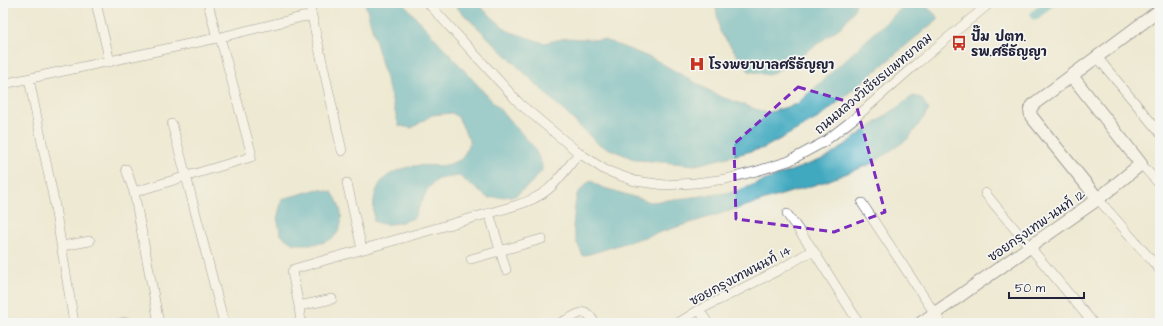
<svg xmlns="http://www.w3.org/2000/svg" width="1163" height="326" font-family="'Architects Daughter','Playpen Sans Thai',sans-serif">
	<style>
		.water { fill: #3fa9bf; stroke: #30667d }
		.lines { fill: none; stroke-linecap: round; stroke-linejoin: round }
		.canal { stroke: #3fa9bf; stroke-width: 10 }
		.minor-casing { stroke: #414052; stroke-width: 10 }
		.tertiary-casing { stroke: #414052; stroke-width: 14 }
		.minor { stroke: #fff; stroke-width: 9 }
		.tertiary { stroke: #fff; stroke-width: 12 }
		.marked { fill: none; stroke: #7b2cbf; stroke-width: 3; stroke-dasharray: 8 5; stroke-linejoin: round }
		.labels { text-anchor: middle; stroke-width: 3.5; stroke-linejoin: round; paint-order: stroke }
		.poi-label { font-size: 13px; font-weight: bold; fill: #22223b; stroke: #f6f6f2; text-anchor: start }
		.street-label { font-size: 13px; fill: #22223b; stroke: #f6f6f2 }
	</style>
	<rect width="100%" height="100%" fill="#f6f6f2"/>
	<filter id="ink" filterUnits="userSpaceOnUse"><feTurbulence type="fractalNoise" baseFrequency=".025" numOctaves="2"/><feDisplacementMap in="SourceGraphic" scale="8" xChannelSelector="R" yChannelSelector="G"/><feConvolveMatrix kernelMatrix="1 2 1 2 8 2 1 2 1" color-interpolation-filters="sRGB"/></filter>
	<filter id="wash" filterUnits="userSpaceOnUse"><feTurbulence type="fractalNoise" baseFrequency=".012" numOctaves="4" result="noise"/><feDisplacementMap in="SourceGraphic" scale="16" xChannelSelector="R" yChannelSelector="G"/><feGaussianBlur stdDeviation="0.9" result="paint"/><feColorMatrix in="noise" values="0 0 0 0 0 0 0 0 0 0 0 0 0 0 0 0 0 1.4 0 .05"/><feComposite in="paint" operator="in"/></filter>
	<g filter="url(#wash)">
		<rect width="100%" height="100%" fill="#eee9d2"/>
		<path class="water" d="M365,3H403L533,146L542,164V171L529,185L515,196L488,198L459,176L438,179L427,190L414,218C403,222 386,228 374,221C371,189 379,173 413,166C424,164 436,167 447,165C452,163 457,161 462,159L470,142L458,117L452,113L432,115L412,128L399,126Z
			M452,3H476L508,31L544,43L566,38L605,40L654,59L719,96L767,113L797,104L907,3H923L939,18L820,117L764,148L696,165L636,160L598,144Z
			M715,3H856L854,10L842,26L788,65L768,75L749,71L720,32Z
			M913,96L921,98L929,110L909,138L873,163L827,181L583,256L577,243L573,227L575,206L577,194L590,180L601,187L651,202L734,192L828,157Z
			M318,189L332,192C350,218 343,246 307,244C303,244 298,244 294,244C290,242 285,238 281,235L277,219L282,199Z"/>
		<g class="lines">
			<path class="canal" d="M1035,15L1049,3"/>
		</g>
	</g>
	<g filter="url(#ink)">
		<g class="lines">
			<g class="minor-casing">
				<path id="minor" d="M96,3L110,62
					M208,3L217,38
					M309,3L342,151
					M428,3L520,104L579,153L605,170L635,181L665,185L695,183L726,179L757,171L789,161L824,142L855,118L915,65L990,3
					M1097,57L1160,133
					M29,79L54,201L74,323
					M3,84L217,38L302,17L311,16
					M172,124L186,176L224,323
					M1141,164L1160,185
					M126,169L134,192L159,323
					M347,183L362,249
					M134,192L251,157V152L220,37
					M985,193L1093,323
					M1098,199L1160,270
					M862,203L941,323
					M489,213L506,270
					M787,214L813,250L859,323
					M62,246L90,241
					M471,259L542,239
					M299,306L332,299
					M699,310L708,323
					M120,323L127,322
					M301,323L299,306L292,272L294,269L514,206C550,196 557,181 579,153
					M560,323L578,314L585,312L590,316L595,323
					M678,323L699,310L777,271L813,250"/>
			</g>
			<g class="tertiary-casing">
				<path id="tertiary" d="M1098,199L1031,116L1030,109L1035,103L1160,10
					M921,323L1098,199L1141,164L1072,76"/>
			</g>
			<use href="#minor" class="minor"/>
			<use href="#tertiary" class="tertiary"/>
		</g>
	</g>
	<path d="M0 0H1163V326H0ZM798,87L856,104L885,212L834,232L736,219L734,144Z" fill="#eee9d2" fill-opacity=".55" fill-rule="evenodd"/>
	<path class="marked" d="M798,87L856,104L885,212L834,232L736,219L734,144Z"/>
	<defs>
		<g id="bus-bare" transform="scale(1.2)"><path d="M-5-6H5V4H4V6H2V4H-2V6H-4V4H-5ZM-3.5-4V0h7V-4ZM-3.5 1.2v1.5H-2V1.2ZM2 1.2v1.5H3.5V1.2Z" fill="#c8321e" stroke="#f6f6f2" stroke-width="2.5" paint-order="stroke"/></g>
		<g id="hospital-bare" transform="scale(1.2)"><path d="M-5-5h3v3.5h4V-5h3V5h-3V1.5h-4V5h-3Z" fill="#c8321e" stroke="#f6f6f2" stroke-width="2.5" paint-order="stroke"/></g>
	</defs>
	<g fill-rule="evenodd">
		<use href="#bus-bare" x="959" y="43"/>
		<use href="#hospital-bare" x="697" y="64"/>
	</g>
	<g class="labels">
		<g class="poi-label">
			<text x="971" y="41">ปั๊ม ปตท.<tspan x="971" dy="15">รพ.ศรีธัญญา</tspan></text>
			<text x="709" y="69">โรงพยาบาลศรีธัญญา</text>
		</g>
		<g class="street-label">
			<text transform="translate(873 83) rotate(-40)" y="5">ถนนหลวงวิเชียรแพทยาคม</text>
			<text transform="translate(1036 225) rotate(-35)" y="5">ซอยกรุงเทพ-นนท์ 12</text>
			<text transform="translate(740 275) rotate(-28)" y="5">ซอยกรุงเทพนนท์ 14</text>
		</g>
	</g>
	<rect width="1163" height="326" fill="none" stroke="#f6f6f2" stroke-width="16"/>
	<path d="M1009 292v6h75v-6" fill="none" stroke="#22223b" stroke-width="2"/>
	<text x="1015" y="292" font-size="12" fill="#22223b" stroke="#f6f6f2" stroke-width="3" paint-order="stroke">50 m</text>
</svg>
